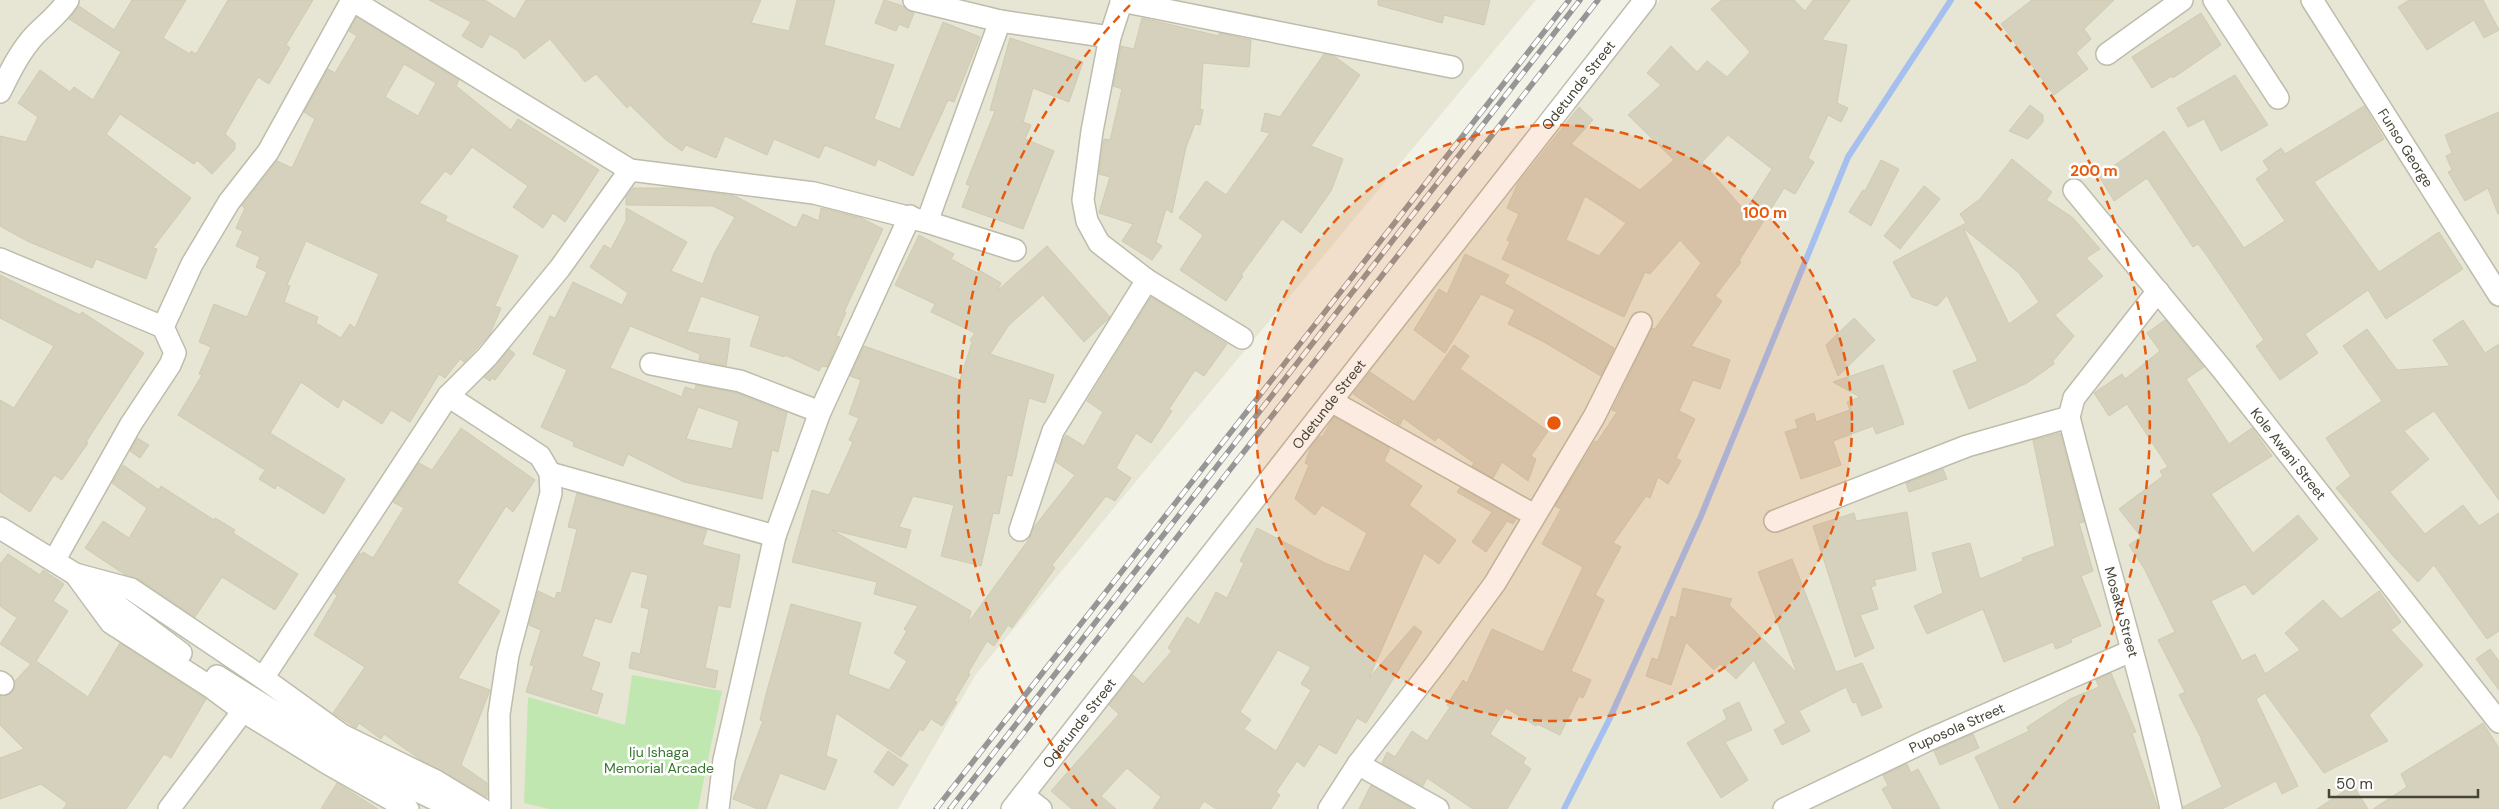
<svg xmlns="http://www.w3.org/2000/svg" width="2499" height="809" font-family="'DM Sans',sans-serif">
	<style>
		.residential { fill: #e7e6d5 }
		.green { fill: #c1e7b1 }
		.lines { fill: none; stroke-linecap: round; stroke-linejoin: round }
		.stream { stroke: #a5bfef; stroke-width: 6 }
		.building { fill: #d5d1bd; stroke: #cfcbb0; fill-rule: evenodd }
		.minor-casing { stroke: #bebcaa; stroke-width: 24 }
		.minor { stroke: #fff; stroke-width: 21 }
		.rail-casing { stroke: #969696; stroke-width: 5.5 }
		.rail { stroke: #fff; stroke-width: 4; stroke-dasharray: 11; stroke-linecap: butt }
		.ring { fill: none; stroke: #e8590c; stroke-width: 2.5; stroke-dasharray: 9 6 }
		.labels { text-anchor: middle; stroke-width: 5; stroke-linejoin: round; paint-order: stroke }
		.street-label { font-size: 14px; fill: #464436; stroke: #fff }
		.park-label { font-size: 14px; fill: #35772b; stroke: #fff }
		.centre { fill: #e8590c; stroke: #fff; stroke-width: 2.5 }
		.ring-label { font-size: 15px; text-anchor: middle; font-weight: bold; fill: #e8590c; stroke: #fff; stroke-width: 5; stroke-linejoin: round; paint-order: stroke }
	</style>
	<rect width="100%" height="100%" fill="#f3f2e7"/>
	<path class="residential" d="M0,0H1536L976,674L898,809H0Z
		M1660,0H2499V809H1017Z"/>
	<path class="green" d="M632,675L722,691L698,809H549L524,803L528,697L625,725Z"/>
	<g class="lines">
		<path class="stream" d="M1564,809L1608,722L1701,516L1848,157L1951,0"/>
	</g>
	<path class="building" d="M132,0H186L163,38L190,54L191,51L196,54L228,0H313L286,45L290,48L269,84L258,77L225,134L235,143V149L212,174L197,160L194,164L120,114L106,134L191,198L153,248L157,249L146,279L96,259L92,268L27,241L0,226V136L26,142L38,117L18,103L40,70L70,92L74,87L93,100L121,52L69,19L79,6L114,30Z
		M429,0H485L515,19L526,0H761L751,23L789,31L797,0H835L824,45L894,65L874,119L900,129L943,22L980,37L954,102L948,100L913,176L878,159L875,166L825,145L819,158L774,139L767,155L725,136L716,158L686,145L682,151L666,140L630,105L627,108L596,74L585,82L550,39L524,59L518,51L490,34L482,48L462,36L471,22Z
		M884,0L903,6L914,13L908,28L899,24L896,31L875,23Z
		M1378,0H1490L1484,25L1444,15L1442,23L1378,5Z
		M1722,0H1794L1805,11L1813,0H1850L1822,40L1847,45L1837,103L1848,108L1841,122L1828,115L1808,158L1814,162L1795,194L1784,188L1739,261L1741,262L1715,296L1722,301L1691,346L1730,360L1720,389L1693,380L1679,411L1695,419L1676,458L1681,461L1668,484L1658,477L1650,498L1646,496L1613,543L1621,547L1595,595L1604,600L1571,671L1591,680L1583,698L1579,696L1560,735L1537,724L1536,726L1506,708L1490,734L1526,758L1523,763L1531,769L1507,809H1473L1427,778L1423,786L1382,763L1387,752L1395,757L1412,731L1427,741L1450,707L1447,705L1463,680L1467,683L1492,629L1543,652L1583,567L1542,544L1561,509L1555,506L1595,441L1597,442L1617,412L1612,410L1652,328L1655,329L1701,263L1680,240L1650,274L1645,272L1624,317L1502,259L1510,242L1507,240L1519,214L1507,208L1518,183L1579,107L1593,120L1571,144L1640,190L1674,160L1628,115L1661,85L1647,73L1671,46L1697,72L1707,61L1727,77L1750,52L1711,9ZM1728,135L1772,169L1745,211L1702,162ZM1585,196L1626,223L1599,256L1566,240Z
		M2032,0H2114L2084,29L2091,39L2076,53L2088,69L2054,95L2001,24Z
		M2409,0H2483L2499,30L2484,38L2474,20L2427,50L2398,7Z
		M2201,13L2221,45L2173,78L2172,76L2152,88L2132,57Z
		M357,17L459,80L456,86L511,130L518,119L599,170L565,222L553,213L543,228L513,207L528,186L472,147L451,175L445,171L419,203L447,216L445,221L518,256L495,306L501,308L490,334L464,362L460,359L445,378L439,374L410,422L391,410L382,424L343,399L338,408L301,382L270,433L345,479L324,514L277,485L275,489L259,479L265,470L178,415L202,375L199,374L211,347L199,342L214,304L247,317L267,272L256,267L260,257L236,246L243,231L236,228L245,208L242,206L277,161L292,168L315,119L304,112L328,69L335,73L357,36L349,31ZM404,64L436,83L418,116L385,97ZM306,241L379,274L355,328L350,324L341,338L316,323L318,317L284,302L290,286L287,285Z
		M1142,18L1219,36V33L1251,40L1249,67L1203,63L1200,109L1203,110L1200,125L1195,124L1186,147L1172,213L1166,209L1156,242L1162,246L1152,260L1122,241L1133,224L1099,213L1110,177L1099,174L1104,139L1110,140L1122,89L1113,86L1121,46L1134,49Z
		M1010,38L1083,62L1069,102L1033,88L1023,122L1031,125L1025,139L1054,151L1023,229L962,207L970,186L966,184L995,111L990,110Z
		M1324,54L1334,56L1360,75L1311,146L1343,159L1331,191L1301,233L1282,219L1241,275L1243,276L1226,301L1180,270L1203,235L1179,218L1206,181L1226,195L1270,133L1261,131L1265,113L1280,117Z
		M2235,75L2268,125L2221,151L2204,119L2188,127L2177,108Z
		M2030,105L2043,115V122L2028,139L2009,131Z
		M2364,106L2384,139L2314,182L2379,272L2439,232L2463,269L2386,319L2368,290L2305,334L2318,353L2280,380L2256,346L2264,340L2205,253L2198,244L2193,247L2147,178L2114,201L2099,176L2164,131L2244,248L2285,221L2256,179L2269,170L2263,161L2281,148L2285,154Z
		M2499,112V214H2498L2488,188L2465,201L2448,172L2452,170L2446,156L2452,153L2445,135Z
		M2012,159L2052,192L2046,200L2072,217L2100,249L2086,258L2103,276L2055,315L2074,336L2053,361L2054,364L2027,383L1969,409L1953,371L1978,361L1947,295L1937,306L1912,297L1893,262L1966,223L1960,214L1980,199ZM1963,228L2019,273L2039,302L2009,324Z
		M1881,160L1899,169L1871,226L1849,212L1863,190L1865,191Z
		M1924,186L1940,199L1900,249L1884,236Z
		M633,188H676L735,196L796,228L803,214L819,221L821,208L861,218L883,229L844,312H846L836,336L840,337L827,367L822,366L819,371L785,355L784,357L750,346L760,316L701,296L687,332L730,339L726,366L699,360L700,354L630,326L610,368L682,397L685,387L695,390L696,385L737,393L787,413L778,452L772,450L762,499L684,482L628,454L623,466L573,446L574,442L541,427L567,370L533,354L550,316L555,318L573,282L622,305L628,293L590,267L604,245L611,249L626,221V208L687,242L671,271L703,284L714,253L735,217L713,206L626,205V197ZM698,407L739,421L732,449L686,439Z
		M919,235L954,254L951,259L977,273L979,270L1001,283L997,291L1047,246L1110,317L1084,342L1043,295L1009,325L990,354L1054,375L1045,403L1029,398L1012,476L1007,475L999,514L993,513L981,566L941,556L954,505L913,496L899,527L911,530L906,548L832,530L971,611L968,623L1029,539L1034,527L1075,475L1056,462L1063,440L1066,435L1084,446L1103,412L1087,401L1151,297L1227,344L1204,376L1195,370L1169,409L1172,411L1151,443L1136,433L1116,468L1131,478L1115,501L1106,496L1052,565L1055,568L1012,628L1008,625L994,646L987,641L968,673L970,674L954,701L957,702L942,726L931,719L923,731L920,729L901,757L836,713L826,756L837,760L825,790L780,773L766,809H758L733,799L763,721L760,720L765,698L791,604L861,623L848,674L889,690L907,661L894,653L907,631L904,629L918,606L874,594L877,582L792,562L812,490L829,495L853,442L849,440L859,418L849,414L861,380L850,376L864,346L960,380L972,342L970,340L975,333L931,312L935,304L895,285Z
		M1465,254L1509,275L1504,283L1614,348L1601,376L1544,342L1508,324L1515,310L1481,294L1445,353L1414,330L1439,289L1447,294Z
		M0,275L80,315L82,312L144,353L86,442L88,443L62,480L54,475L30,512L0,492V400L14,408L54,346L0,318Z
		M1854,318L1875,340L1838,376L1826,345Z
		M2165,320L2204,367L2186,379L2229,444L2252,428L2272,456L2211,494L2253,553L2298,515L2318,539L2253,595L2245,584L2211,601L2242,661L2255,654L2265,674L2300,650L2285,633L2323,600L2341,619L2379,591L2401,622L2391,630L2423,665L2369,715L2388,741L2324,773L2265,693L2256,699L2298,786L2282,794L2276,781L2222,809H2183V807L2222,787L2201,740H2202L2179,695L2185,692L2158,640L2175,632L2145,570L2129,545L2141,537L2119,509L2163,476L2160,471L2168,467L2127,404L2109,416L2094,393L2122,374L2125,379L2160,351L2147,333Z
		M2463,320L2485,353L2499,344V500L2434,411L2404,431L2429,459L2390,492L2425,534L2463,505L2479,526L2499,513V631L2487,639L2434,565L2418,582L2394,557L2336,488L2351,476L2326,438L2382,401L2343,346L2367,329L2397,370L2450,366L2433,340Z
		M1454,345L1469,356L1460,369L1548,431L1531,456L1536,459L1528,481L1502,462L1493,478L1472,466L1474,463L1438,437L1435,441L1403,418L1400,425L1353,394L1370,372L1414,402Z
		M509,349L515,354L495,380L492,378L490,381L484,377Z
		M1883,365L1904,424L1876,434L1873,426L1833,441L1841,465L1801,479L1785,432L1798,428L1795,420L1814,413L1816,422L1850,410L1847,402L1860,397L1833,382Z
		M1334,417L1390,448L1384,461L1422,486L1409,505L1456,540L1439,564L1424,553L1369,678L1414,626L1422,632L1366,723L1357,718L1336,754L1319,744L1304,767L1297,761L1276,792L1280,795L1271,809H1216L1204,801L1199,809H1153L1161,797L1127,768L1101,796L1116,809H1072L1051,791L1119,714L1109,705L1133,675L1143,684L1172,651L1168,648L1187,617L1199,625L1216,592L1227,598L1244,563L1240,561L1257,528L1327,564L1349,572L1367,533L1322,505L1315,515L1295,499L1309,465L1305,463L1311,447L1320,436L1322,437ZM1278,650L1311,667L1301,684L1311,690L1276,751L1244,729L1251,720L1240,712Z
		M461,428L535,480L513,512L506,506L457,583L500,611L458,678L490,690L461,765L487,783V797L421,760L384,734L381,739L359,723L356,728L333,713L365,667L314,635L337,596L334,593L360,553L362,555L363,552L373,558L404,508L393,502L419,463L432,470Z
		M2060,433L2084,522L2079,523L2093,571L2081,576L2101,626L2071,639L2072,642L2056,649L2053,642L2004,662L1983,609L1927,634L1914,606L1943,593L1932,553L1970,543L1980,579L2023,561L2022,558L2055,546L2033,440Z
		M137,438L149,445L140,458L130,451Z
		M123,465L159,490L161,486L214,520L215,518L235,530L233,533L298,574L275,610L222,577L195,617L138,579L124,574L85,548L103,521L129,538L147,508L112,483Z
		M1943,469L1947,479L1909,492L1906,483Z
		M1460,488L1516,519L1513,524L1507,521L1486,552L1472,542L1492,512L1457,492Z
		M577,493L707,530L702,545L740,555L730,608L718,605L705,668L718,671L715,688L629,668L632,652L640,654L649,609L641,607L648,575L631,571L611,623L595,618L582,656L600,663L591,690L603,694L597,714L526,692L534,666L530,665L541,630L529,625L538,591L555,599L557,592L561,593L577,529L568,527Z
		M1907,512L1916,570L1874,580L1876,585L1871,587L1878,609L1860,615L1874,648L1855,657L1813,526L1854,513L1856,521Z
		M8,554L40,575L43,570L64,584L53,601L68,611L36,661L88,697L120,643L206,699L171,758L164,754L126,809H63L67,803L41,784L0,799V758L24,749L0,725V696L8,695L13,691L15,681L31,664L0,644L17,618L0,606V564Z
		M1792,559L1836,672L1862,663L1882,707L1862,716L1856,702L1853,703L1846,687L1799,711L1810,731L1782,745L1774,730L1786,723L1754,660L1736,679L1720,664L1714,670L1686,642L1671,685L1646,676L1652,658L1658,660L1671,616L1676,618L1683,588L1732,599L1729,605L1797,673L1758,572Z
		M2490,649L2499,661V690L2476,659Z
		M2111,673L2136,732L2132,733L2158,809H2000L1975,757L2029,731L2027,727L2070,699L2099,687L2096,680Z
		M1739,702L1752,730L1725,742L1748,780L1721,798L1687,743L1727,719L1723,710Z
		M2483,723L2499,748V809H2373L2407,787L2401,774Z
		M1973,734L1979,748L1940,765L1934,751Z
		M888,751L908,765L893,786L874,772Z
		M1907,764L1911,773L1918,769L1940,809H1893L1882,789L1888,786L1883,775Z
		M337,783L378,809H321Z
		M1371,785L1412,809H1359Z
		M2353,785L2368,809H2317L2346,790Z"/>
	<g class="lines">
		<g class="minor-casing">
			<g id="minor">
				<path d="M914,0L1000,21L1110,37"/>
				<path d="M1122,0L1110,37L1092,131L1083,200L1087,221L1099,243L1147,280L1242,338"/>
				<path d="M2214,0L2278,98"/>
				<path id="s1" d="M2312,0L2499,295"/>
				<path d="M1121,1L1452,67"/>
				<path d="M2107,54L2182,0"/>
				<path d="M0,92C10,72 20,51 35,35C47,23 59,14 68,0"/>
				<path id="s2" d="M2074,190L2221,368L2499,722"/>
				<path d="M927,222L1000,21"/>
				<path d="M0,259L163,327L175,353L170,365L131,424L54,561"/>
				<path d="M163,327L192,264L229,202L268,152L352,0L630,170L814,193L927,222L1015,250"/>
				<path d="M651,364L740,381L820,412"/>
				<path d="M448,396L540,456L550,473L551,493L508,655L499,714L500,809"/>
				<path d="M1331,401L1534,515"/>
				<path id="s3" d="M2069,417C2102,548 2143,677 2171,809"/>
				<path d="M550,473L775,536"/>
				<path d="M1775,521L1967,446L2069,417L2074,398L2158,291"/>
				<path d="M0,528L75,574L181,653"/>
				<path d="M1020,530L1053,431L1147,280"/>
				<path d="M217,676L347,757L455,809"/>
				<path d="M263,678L448,396L487,357L560,268L630,170"/>
				<path d="M0,682L3,684"/>
				<path d="M1358,764L1438,809"/>
				<path d="M1023,795L1041,809"/>
				<path d="M169,809L243,711"/>
				<path d="M408,809L327,763L243,711L212,688L111,623L75,574L131,589L263,678L342,735L436,781L482,809"/>
				<path d="M718,809L724,760L775,536L820,412L910,216"/>
				<path id="s4" d="M1012,809L1645,0"/>
				<path d="M1329,809L1358,764L1435,665L1495,583L1594,417L1641,323"/>
				<path id="s5" d="M1784,809L1926,741L2131,651"/>
			</g>
		</g>
		<use href="#minor" class="minor"/>
		<g class="rail-casing">
			<path id="rail" d="M936,809L1569,0
				M950,809L1580,0
				M964,809L1598,0"/>
		</g>
		<use href="#rail" class="rail"/>
	</g>
	<circle cx="1554" cy="423" r="298" fill="#e8590c" fill-opacity=".12"/>
	<g class="ring">
		<circle cx="1554" cy="423" r="298"/>
		<path d="M1097 806A596 596 0 0 1 1133 2M1975 2A596 596 0 0 1 2011 806"/>
	</g>
	<g class="labels">
		<g class="street-label">
			<text dy="5" stroke="none"><textPath href="#s4" startOffset="919">Odetunde Street</textPath></text>
			<text dy="5" stroke="none"><textPath href="#s1" startOffset="175">Funso George</textPath></text>
			<text dy="5" stroke="none"><textPath href="#s4" startOffset="514">Odetunde Street</textPath></text>
			<text dy="5" stroke="none"><textPath href="#s2" startOffset="340">Kole Awani Street</textPath></text>
			<text dy="5" stroke="none"><textPath href="#s3" startOffset="202">Mosaku Street</textPath></text>
			<text dy="5" stroke="none"><textPath href="#s4" startOffset="109">Odetunde Street</textPath></text>
			<text dy="5" stroke="none"><textPath href="#s5" startOffset="191">Puposola Street</textPath></text>
		</g>
		<g class="park-label">
			<text x="659" y="757">Iju Ishaga<tspan x="659" dy="16">Memorial Arcade</tspan></text>
		</g>
	</g>
	<circle cx="1554" cy="423" r="8" class="centre"/>
	<g class="ring-label">
		<text x="2094" y="176">200 m</text>
		<text x="1765" y="218">100 m</text>
	</g>
	<path d="M2329 789v8h149v-8" fill="none" stroke="#464436" stroke-width="2.5"/>
	<text x="2336" y="789" font-size="15" fill="#464436" stroke="#ffffff" stroke-width="4" paint-order="stroke">50 m</text>
</svg>
